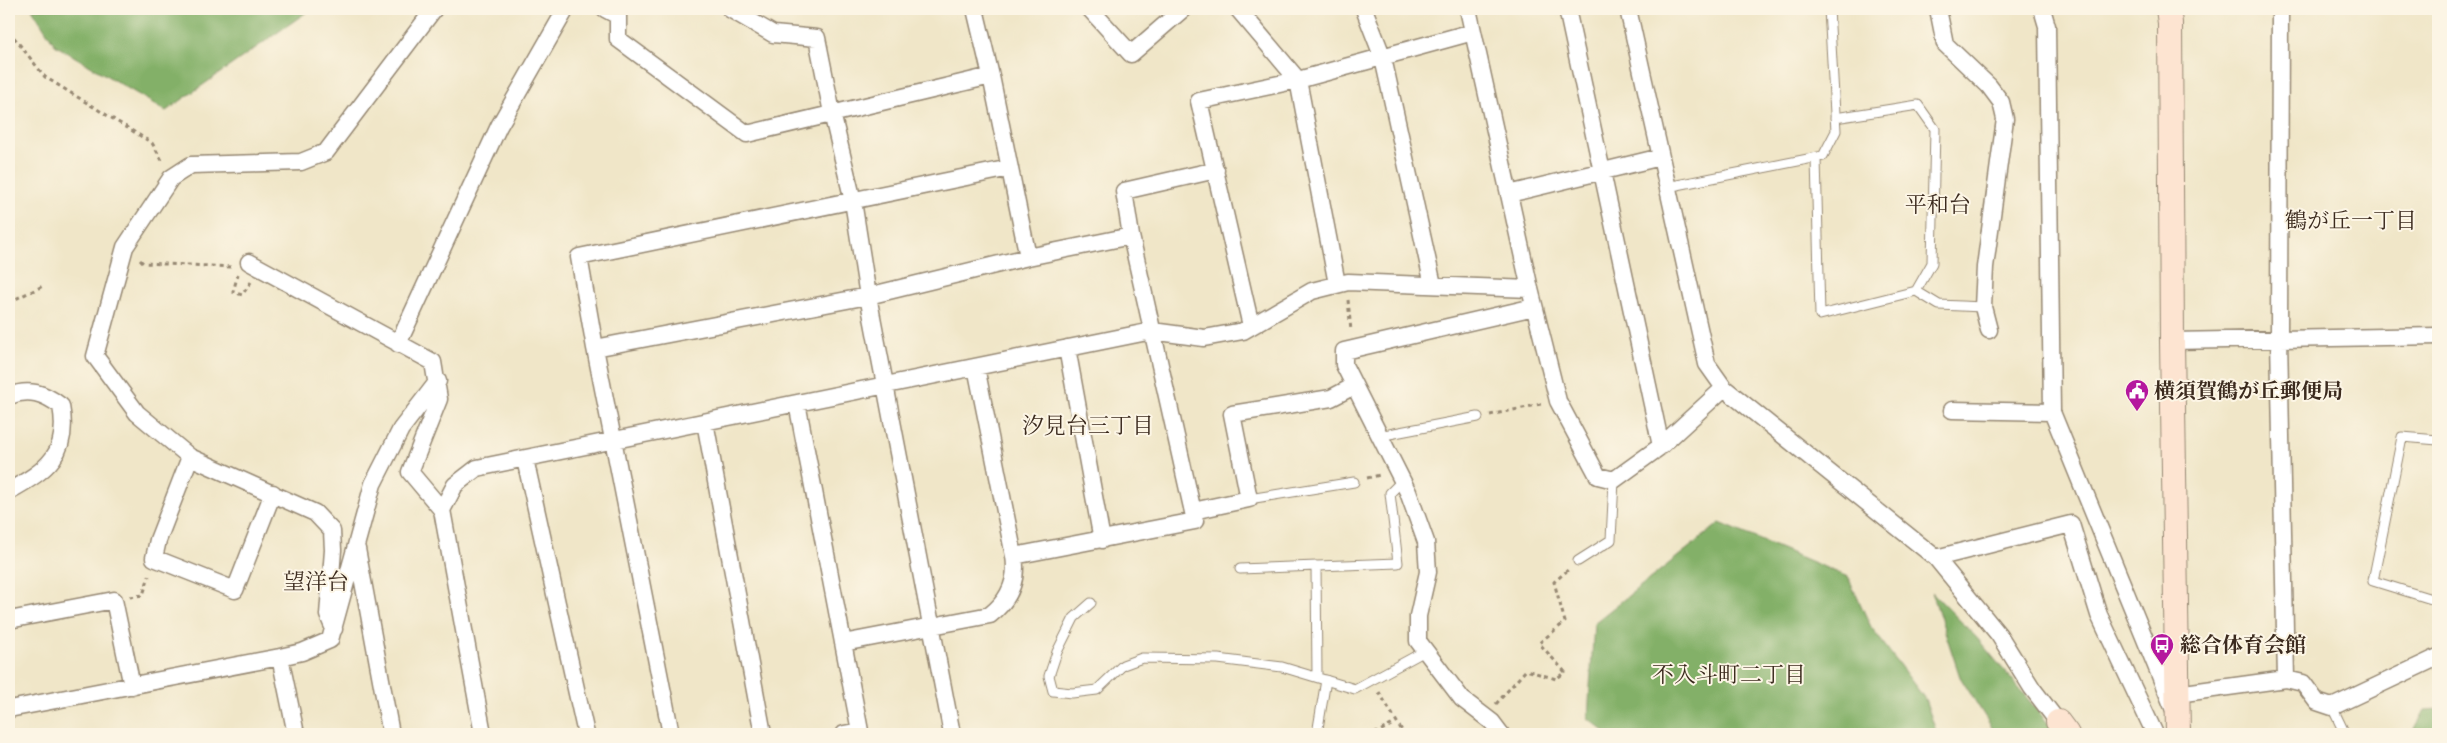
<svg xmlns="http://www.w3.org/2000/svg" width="2447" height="743" font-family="'IM FELL DW Pica','Noto Serif JP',serif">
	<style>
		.forest { fill: #83b068; stroke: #5f6d43 }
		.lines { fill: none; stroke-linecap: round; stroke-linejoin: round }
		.lane-casing { stroke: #968873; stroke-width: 11 }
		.street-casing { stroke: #968873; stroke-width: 19 }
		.secondary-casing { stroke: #968873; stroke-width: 26 }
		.path { stroke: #968873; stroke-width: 3; stroke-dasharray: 4 4; stroke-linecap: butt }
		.lane { stroke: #fff; stroke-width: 9 }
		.street { stroke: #fff; stroke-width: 16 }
		.secondary { stroke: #fde4d1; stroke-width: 24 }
		.labels { text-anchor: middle; stroke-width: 4; stroke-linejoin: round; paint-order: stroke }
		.poi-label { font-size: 21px; font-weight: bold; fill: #3b2a1e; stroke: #fcf5e5; text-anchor: start }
		.neighbourhood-label { font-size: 22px; fill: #3b2a1e; stroke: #fcf5e5 }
	</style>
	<rect width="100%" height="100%" fill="#fcf5e5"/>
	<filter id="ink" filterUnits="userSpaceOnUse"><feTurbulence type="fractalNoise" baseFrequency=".02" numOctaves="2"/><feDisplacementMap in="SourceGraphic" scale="10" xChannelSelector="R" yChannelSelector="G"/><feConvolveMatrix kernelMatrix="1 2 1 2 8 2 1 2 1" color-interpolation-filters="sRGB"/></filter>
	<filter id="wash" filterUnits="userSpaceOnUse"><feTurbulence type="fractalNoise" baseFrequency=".0096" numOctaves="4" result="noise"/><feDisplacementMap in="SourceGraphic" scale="20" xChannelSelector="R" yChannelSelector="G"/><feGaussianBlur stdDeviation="1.12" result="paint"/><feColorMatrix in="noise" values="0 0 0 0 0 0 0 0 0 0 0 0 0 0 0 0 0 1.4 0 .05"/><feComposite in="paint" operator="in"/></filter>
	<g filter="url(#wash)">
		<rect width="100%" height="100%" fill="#f0e6c8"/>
		<path class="forest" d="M32,9H311L166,111L55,45Z
			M1720,523L1848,577L1871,627L1925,699L1937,734H1608L1588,718L1594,623Z
			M1932,592L1977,638L2057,734H1996L1960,677Z
			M2438,709V734H2412L2425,710Z"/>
	</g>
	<g filter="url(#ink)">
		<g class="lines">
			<g class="lane-casing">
				<path id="lane" d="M1816,158L1820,315L1916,291L1932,263L1935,129L1918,105L1835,118
					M1667,187L1823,156L1836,131L1829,9
					M1916,291L1939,305L1983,307
					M1379,436L1478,417
					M2438,440L2402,437L2373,581L2438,601
					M1249,499L1354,482
					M1578,561L1611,540L1614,480
					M1316,566L1317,677
					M1240,569L1398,563L1390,493L1402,481
					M1091,603L1074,618L1057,652L1049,676L1053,691L1072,693L1097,690L1123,665L1142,658L1218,659L1282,667L1355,689L1425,651
					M2332,707L2345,734
					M1317,734L1326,680"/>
			</g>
			<g class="street-casing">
				<path id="street" d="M605,9L618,16V39L747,134L991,76
					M730,9L773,34L817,38L832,113L853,201L868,296L952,734
					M975,9L991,76L1028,257
					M1090,9L1131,54L1183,9
					M1238,9L1298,80L1199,101L1251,326
					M1364,9L1383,58L1433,285
					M1468,9L1530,289L1558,401L1598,476L1614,480L1661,446L1724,388L1707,364L1628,9
					M1567,9L1661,446
					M1938,9L1945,44L1989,86L2001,102L2005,119L1985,267L1983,307L1989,330
					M2042,9L2047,26L2052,412L2174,710
					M2280,9L2279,338L2286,679
					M1509,194L1661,157
					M1131,236L1124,191L1216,170
					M249,262L433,362L439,399L410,472L442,510
					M1337,284L1298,80L1473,32
					M2172,341L2438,336
					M398,344L499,126L566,9
					M595,348L579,257L1010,168
					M1067,348L1102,540
					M1724,388L1936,558L1999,635L2032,688L2058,722
					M9,396C29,388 44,393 61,406C70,454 47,470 9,491
					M797,403L860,731L844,734
					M1952,410L2052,412
					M705,422L763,734
					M190,457L158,540L154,558L235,590L273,493
					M525,459L586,734
					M1193,511L1249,499L1232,414L1331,398L1354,386
					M357,549L391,734
					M1936,558L2071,524L2099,615L2155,734
					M9,620L114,600L132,686
					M334,629L328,615L333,550L332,531L315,513L190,457L137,413L95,356L125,247L171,178L191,165L301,162L326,152L434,9
					M843,643L990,615C1009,600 1018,580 1014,556
					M280,657L302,652L330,640L373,484L401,429L438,381
					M2177,694L2286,679L2303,683L2317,702L2332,707L2438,657
					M9,709L280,657L296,734
					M483,734L442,510L455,485L477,468L1152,331L1204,338L1243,331L1312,291L1348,282L1530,289
					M671,734L595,348L868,296L1028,257L1131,236L1195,521L1014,556L976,367
					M1501,734L1492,722L1462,699L1418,641V616L1428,572L1426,542L1408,492L1344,365V351L1534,307"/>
			</g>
			<g class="secondary-casing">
				<path id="secondary" d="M2168,9L2170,23L2172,341L2178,734
					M2058,722L2067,734"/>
			</g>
			<path class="path" d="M9,31L45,77L152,143L163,162
				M140,260L143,263L233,267
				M238,274L233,292L242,295L251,282
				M1348,300L1351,331
				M9,302L45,285
				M1490,415L1541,404
				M1367,478L1380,475
				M130,597L143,595L149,576
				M1379,692L1404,734
				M1496,704L1526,670L1556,679L1565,672L1539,643L1565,622L1554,582L1568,570
				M1374,734L1395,723"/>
			<use href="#lane" class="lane"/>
			<use href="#street" class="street"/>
			<use href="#secondary" class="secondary"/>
		</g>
	</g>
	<defs>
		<g id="civic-pin" transform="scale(1.25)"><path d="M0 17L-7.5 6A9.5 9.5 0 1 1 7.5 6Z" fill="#b5179e" stroke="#fcf5e5"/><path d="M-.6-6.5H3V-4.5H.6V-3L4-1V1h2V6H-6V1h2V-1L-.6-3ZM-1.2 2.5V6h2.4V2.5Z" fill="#fff"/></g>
		<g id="bus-pin" transform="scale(1.25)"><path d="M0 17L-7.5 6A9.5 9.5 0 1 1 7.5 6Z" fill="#b5179e" stroke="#fcf5e5"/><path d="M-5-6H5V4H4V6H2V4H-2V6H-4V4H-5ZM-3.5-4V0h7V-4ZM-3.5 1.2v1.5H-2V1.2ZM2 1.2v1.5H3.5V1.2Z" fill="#fff"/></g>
	</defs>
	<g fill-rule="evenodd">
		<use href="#civic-pin" x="2137" y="391"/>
		<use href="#bus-pin" x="2162" y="645"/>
	</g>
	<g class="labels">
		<g class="poi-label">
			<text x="2154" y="398">横須賀鶴が丘郵便局</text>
			<text x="2180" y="652">総合体育会館</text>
		</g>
		<g class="neighbourhood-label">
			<text x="1938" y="212">平和台</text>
			<text x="2351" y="228">鶴が丘一丁目</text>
			<text x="1088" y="433">汐見台三丁目</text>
			<text x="316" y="589">望洋台</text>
			<text x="1729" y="682">不入斗町二丁目</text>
		</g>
	</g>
	<rect width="2447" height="743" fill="none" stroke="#fcf5e5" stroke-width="30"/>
</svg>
